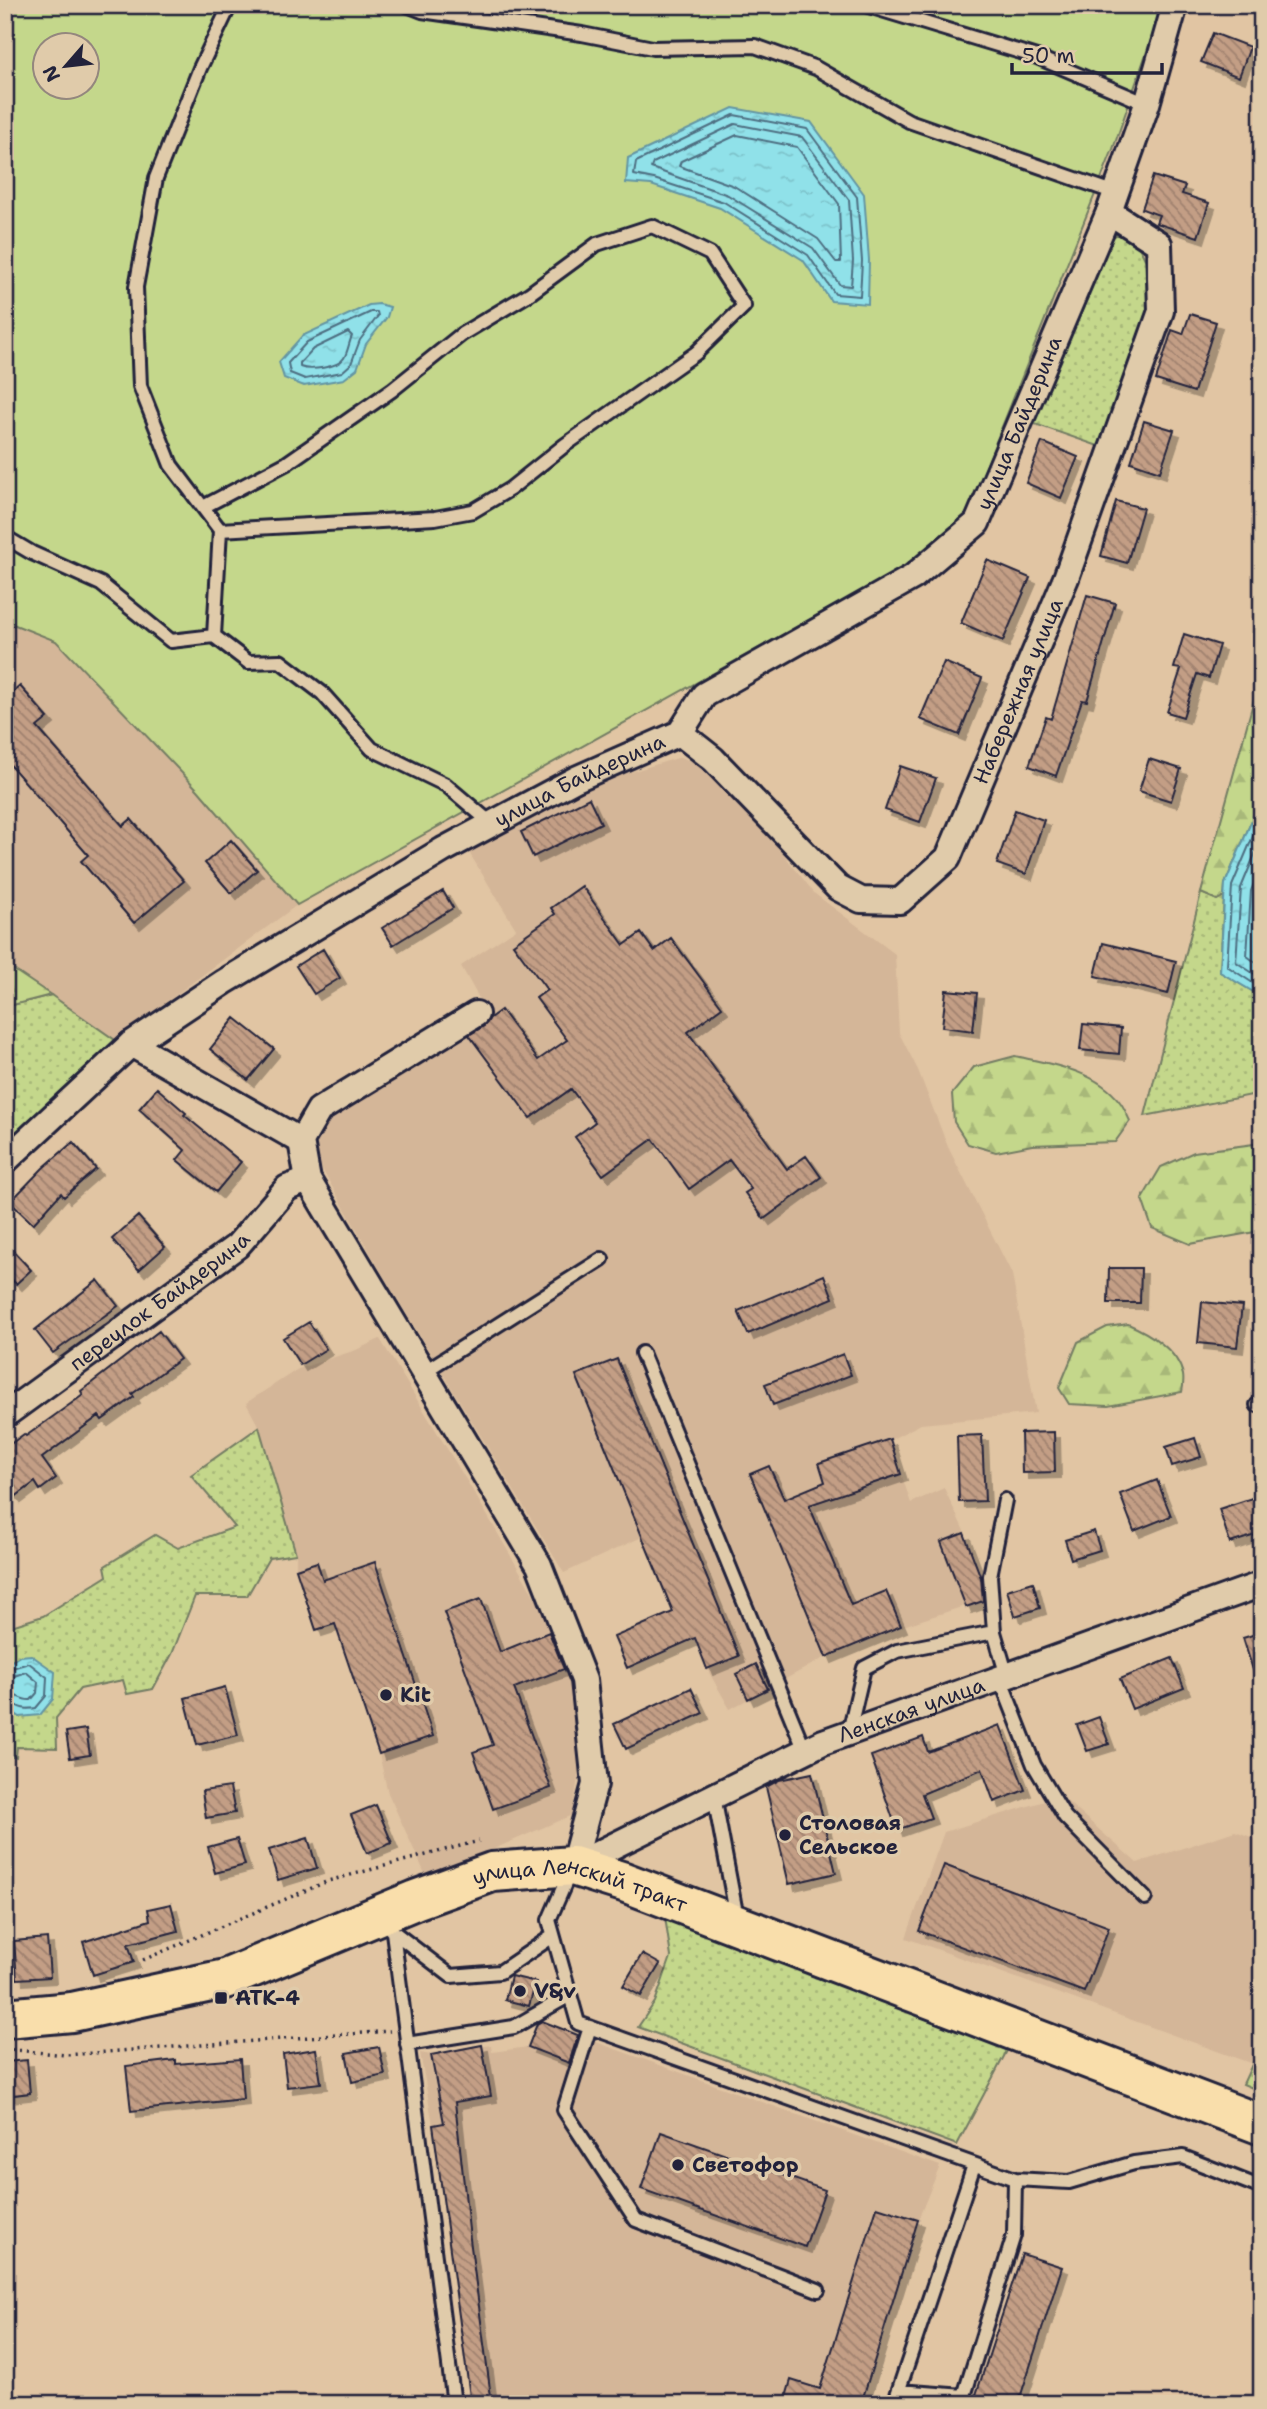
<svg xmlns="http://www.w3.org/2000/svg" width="1267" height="2409" font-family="'Shantell Sans',sans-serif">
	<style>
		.built { fill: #d4b698 }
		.grass { fill: url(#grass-dots); stroke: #737c63; stroke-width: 2 }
		.forest { fill: url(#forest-firs); stroke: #737c63; stroke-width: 2 }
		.green { fill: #c4d78b; stroke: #737c63; stroke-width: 2; fill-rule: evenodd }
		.water { fill: url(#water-ripples); stroke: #6495a3; stroke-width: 2 }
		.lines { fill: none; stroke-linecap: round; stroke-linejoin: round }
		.shore { stroke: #4e6e81; stroke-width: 2 }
		.building { fill: url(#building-back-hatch); stroke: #22223b; stroke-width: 2; filter: url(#shadow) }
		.lane-casing { stroke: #22223b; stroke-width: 18 }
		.street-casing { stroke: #22223b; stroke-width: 30 }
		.primary-casing { stroke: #22223b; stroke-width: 44 }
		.path { stroke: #22223b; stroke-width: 3.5; stroke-dasharray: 2 5; stroke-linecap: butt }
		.lane { stroke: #e0cbaa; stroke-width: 12 }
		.street { stroke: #e0cbaa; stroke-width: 24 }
		.primary { stroke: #f9deab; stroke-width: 38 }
		.poi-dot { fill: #22223b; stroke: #e0cbaa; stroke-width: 2.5 }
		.labels { text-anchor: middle; stroke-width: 7; stroke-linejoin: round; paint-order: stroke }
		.street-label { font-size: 21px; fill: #22223b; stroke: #e0cbaa }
		.poi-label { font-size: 21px; font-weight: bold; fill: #22223b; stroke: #e0cbaa; text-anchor: start }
	</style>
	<defs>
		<pattern id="grass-dots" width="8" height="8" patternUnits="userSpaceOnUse" patternTransform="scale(1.75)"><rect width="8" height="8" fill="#c4d78b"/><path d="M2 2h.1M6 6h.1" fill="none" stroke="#a8b879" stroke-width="1.8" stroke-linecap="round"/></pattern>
		<pattern id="forest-firs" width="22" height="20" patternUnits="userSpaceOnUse" patternTransform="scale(1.75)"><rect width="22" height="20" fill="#c4d78b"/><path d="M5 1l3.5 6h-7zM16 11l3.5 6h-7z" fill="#a8b879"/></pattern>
		<pattern id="water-ripples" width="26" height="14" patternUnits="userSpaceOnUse" patternTransform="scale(1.75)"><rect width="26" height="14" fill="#90e1e9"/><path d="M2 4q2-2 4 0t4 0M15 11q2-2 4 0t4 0" fill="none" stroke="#7cc1c9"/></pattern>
		<pattern id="building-back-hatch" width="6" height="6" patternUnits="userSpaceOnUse" patternTransform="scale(1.75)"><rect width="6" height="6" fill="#c39e85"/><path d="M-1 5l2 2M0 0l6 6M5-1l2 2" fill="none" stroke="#9e806e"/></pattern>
		<filter id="shadow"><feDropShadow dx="6" dy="6" stdDeviation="0" flood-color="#0004"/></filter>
	</defs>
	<rect width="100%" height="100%" fill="#e1c5a3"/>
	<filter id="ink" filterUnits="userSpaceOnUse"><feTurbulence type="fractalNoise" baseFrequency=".0143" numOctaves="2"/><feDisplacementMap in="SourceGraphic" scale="14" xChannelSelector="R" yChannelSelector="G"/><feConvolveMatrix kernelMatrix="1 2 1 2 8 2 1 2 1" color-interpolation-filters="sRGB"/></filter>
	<g filter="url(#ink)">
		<path class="built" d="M5,621L56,641L198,790L297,905L115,1040L5,964Z
			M681,757L720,774L815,894L895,954L899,1033L918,1070L948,1147L1012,1274L1036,1413L921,1424L890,1440L911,1503L944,1488L965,1533L989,1598L894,1629L826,1657L730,1709L707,1669L687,1619L677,1623L642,1537L564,1573L386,1280L308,1145L324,1114L486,1011L461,966L516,929L465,846L574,789Z
			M380,1339L476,1496L554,1630L568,1667L582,1753L572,1815L427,1878L388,1793L379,1754L335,1624L316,1630L296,1569V1553L259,1427L246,1403L298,1369L356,1350Z
			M1061,1796L1137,1863L1235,1831L1262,1841V2031L1250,2063L906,1938L944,1832Z
			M579,2036L940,2166L918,2220L861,2404H492L470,2239L457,2122L433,2125L420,2053L431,2055L491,2045L492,2052L528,2047L569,2062Z"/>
		<path class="grass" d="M1127,234L1137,243L1150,269L1153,309L1104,448L1029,422L1103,242L1116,235Z
			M1201,893L1217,900L1224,896L1220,972L1262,997V1093L1145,1116Z
			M51,995L115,1040L5,1149V1007Z
			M259,1427L296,1554L269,1558L247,1596H195L172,1654L153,1689L127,1694L123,1680L80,1689L56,1718L57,1748L17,1747L16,1757H5V1707L20,1717V1656L5,1665V1628L43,1616L107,1576L105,1566L155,1535L178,1548L235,1527L191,1475Z
			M665,1917L1010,2045L957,2145L638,2027L655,2002L671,1957Z
			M1262,2043V2092L1243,2084Z"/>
		<path class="forest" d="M1262,670V796L1225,884L1224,896L1217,900L1201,893Z
			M5,964L51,995L5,1007Z
			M1015,1056C1051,1064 1096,1070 1120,1102C1124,1107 1127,1115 1130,1121L1115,1142L1032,1145L996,1152L968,1144L954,1122L952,1094L974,1067Z
			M1262,1143V1229L1260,1231L1190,1244L1152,1228L1142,1199L1161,1167L1194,1152Z
			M1128,1324C1149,1333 1178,1350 1183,1375C1184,1381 1183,1387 1182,1392L1108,1406L1069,1404L1059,1388L1078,1342L1107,1327Z"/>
		<path class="green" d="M5,5H1163L1113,149L966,517L908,565L297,905L198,790L56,641L5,621ZM46,46H88V88H46Z"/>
		<path class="water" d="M733,108L811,122L864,194L869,260L868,304L831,301L803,260L720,208L651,185L626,183L628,158Z
			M379,304L390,307L387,317L366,344L357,369L344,379L304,386L284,378L279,362L302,336L369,305Z
			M1262,796V997L1220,972L1225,884Z
			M31,1655L55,1672L53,1699L40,1715L20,1717L5,1707V1665L20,1656Z"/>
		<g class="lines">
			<path class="shore" d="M734,115L807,129L857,197L862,261L860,296L835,294L808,255L724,202L654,179L634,175L636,162Z
				M735,124L802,137L849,200L853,261L851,286L840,285L813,248L728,195L651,168L653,163Z
				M737,135L797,147L839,204L841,262H836L818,239L734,186L679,166L681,161Z
				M371,312H377L378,316L360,340L351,364L342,372L305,379L290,373L288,363L307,342Z
				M348,332L352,336C349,342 348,352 344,358C338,368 309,371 300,367V363L313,349Z
				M1262,815L1232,886L1227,966L1262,989
				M1262,837L1241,888L1236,962L1262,979
				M1262,864L1251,891L1247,956L1262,967
				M5,1670L29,1663L47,1677L46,1696L36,1708C15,1711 20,1703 5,1702
				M5,1679L26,1672L38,1682L37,1693L31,1700C21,1701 15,1693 5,1693"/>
		</g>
		<path class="building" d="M1213,33L1250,47L1239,77L1201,62Z
			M1153,176L1185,186L1182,194L1209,203L1198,237L1156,223L1159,215L1142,209Z
			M1190,314L1216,322L1194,392L1156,380L1172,330L1183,334Z
			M1144,421L1174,430L1160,472L1131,462Z
			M1042,442L1078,457L1061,498L1026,483Z
			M1116,501L1143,508L1127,563L1101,556Z
			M987,560L1030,578L1003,641L961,623Z
			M1087,595L1115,603L1087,701L1082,700L1056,776L1029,766L1046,717L1051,719Z
			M1184,634L1219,645L1209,678L1197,674L1183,717L1167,712L1181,669L1174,668Z
			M944,662L982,678L959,735L920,719Z
			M20,686L48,718L37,727L123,826L131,819L184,881L134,923L81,861L88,855L5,759V699Z
			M1149,759L1181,769L1171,801L1139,791Z
			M900,766L936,778L920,822L885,810Z
			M589,798L601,823L533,857L521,832Z
			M1015,810L1044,820L1026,874L997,864Z
			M231,840L257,870L231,893L205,863Z
			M582,886L624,945L641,933L654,951L671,938L722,1007L688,1032L787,1169L806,1156L821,1177L764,1219L745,1193L751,1189L729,1160L689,1189L653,1139L603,1175L575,1137L595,1122L571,1089L530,1118L469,1035L484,1026L490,1018L501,1010L538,1060L567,1040L536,998L547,990L513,944L555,914L551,908Z
			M443,891L453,908L393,945L382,928Z
			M1103,943L1176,961L1168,994L1095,976Z
			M323,949L340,978L314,994L296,966Z
			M946,990L977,993L973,1031L942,1027Z
			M235,1018L274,1049L248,1080L210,1049Z
			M1083,1024L1121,1028L1119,1054L1080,1050Z
			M157,1088L186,1113L184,1115L241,1162L216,1192L177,1160L185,1150L139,1109Z
			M73,1142L96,1169L64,1197L61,1193L33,1224L10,1202L43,1168Z
			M138,1216L165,1247L139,1270L112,1239Z
			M5,1242L31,1270L16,1284L5,1272Z
			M1109,1268H1141L1140,1303H1108Z
			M824,1275L833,1298L748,1334L738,1311Z
			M98,1280L118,1306L53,1353L35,1330Z
			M1202,1302L1242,1306L1237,1347L1198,1343Z
			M309,1322L326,1349L300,1365L283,1338Z
			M159,1331L180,1359L132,1394L134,1397L102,1420L99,1416L42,1458L56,1478L40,1490L35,1482L15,1497L5,1483V1448L24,1434L26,1436L83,1395L81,1391Z
			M843,1354L851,1375L773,1405L765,1384Z
			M617,1359L739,1656L707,1669L695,1638L627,1668L614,1637L673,1612L576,1375Z
			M1054,1432L1055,1472L1022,1473L1021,1433Z
			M982,1435L985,1501L959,1502L957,1436Z
			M1195,1438L1201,1457L1172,1466L1166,1447Z
			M890,1439L901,1474L809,1505L851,1605L886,1591L901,1626L826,1657L750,1474L769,1466L784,1499L825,1482L819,1463Z
			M1157,1480L1171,1516L1134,1531L1120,1494Z
			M1255,1497L1262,1519V1533L1230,1543L1219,1509Z
			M1094,1531L1100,1550L1071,1559L1065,1540Z
			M964,1533L981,1578L983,1601L966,1607L941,1542Z
			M317,1562L323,1580L375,1562L433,1736L379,1754L335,1624L316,1630L296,1569Z
			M1033,1582L1040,1608L1015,1616L1007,1590Z
			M481,1599L500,1652L549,1632L564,1669L514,1688L551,1788L493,1809L473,1752L493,1745L444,1612Z
			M1262,1632V1686H1258L1243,1638Z
			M1172,1658L1184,1688L1132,1709L1120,1679Z
			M756,1664L768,1689L748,1699L736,1674Z
			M225,1687L238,1735L197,1745L185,1698Z
			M691,1688L703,1713L626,1749L614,1724Z
			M1099,1717L1109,1744L1087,1751L1077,1725Z
			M1000,1725L1025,1790L994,1802L982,1769L922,1794L931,1818L897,1830L871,1756L923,1737L928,1752Z
			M86,1729L90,1755L70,1758L66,1732Z
			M812,1773L836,1873L789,1884L766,1787L779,1780Z
			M230,1787L235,1813L206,1818L202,1791Z
			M376,1805L392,1843L367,1853L351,1815Z
			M308,1838L317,1868L278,1880L269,1850Z
			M237,1839L245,1865L215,1873L208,1847Z
			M944,1865L1109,1927L1084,1992L919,1931Z
			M171,1904L178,1931L128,1944L134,1962L93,1975L83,1942L150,1920L148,1909Z
			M47,1938L50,1977L17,1979L14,1941Z
			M642,1954L660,1964L641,1996L623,1986Z
			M511,1976L536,1982L529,2006L505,2000Z
			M542,2021L578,2035L569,2063L528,2047L537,2024Z
			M482,2045L491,2096L455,2102L470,2239L492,2404H471L433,2125L444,2123L431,2055Z
			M379,2047L385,2075L352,2082L346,2053Z
			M316,2049L321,2083L287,2087L283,2054Z
			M240,2059L243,2099L131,2111L126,2066L176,2060V2064Z
			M27,2060L30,2093L5,2096V2062Z
			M661,2132L825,2190L805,2247L641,2189Z
			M877,2207L918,2220L861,2404H784L791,2380L820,2389Z
			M1022,2254L1062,2267L1018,2404H973Z"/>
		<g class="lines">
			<g class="lane-casing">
				<path id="lane" d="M230,5L200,68L156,178L136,287L140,386L171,465L220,530L214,636L248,662L280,661L322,693L372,749L446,785L492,824
					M407,5L422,11L582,34L653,48L755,46L816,68L909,121L1116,193
					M865,5L1037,57L1147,104
					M203,507L287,463L392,390L462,334L529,294L597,244L652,226L710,254L744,306L696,353L565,445L510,489L473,511L435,518L220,530
					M5,537L32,553L101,584L171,641L214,636
					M642,1353L805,1751
					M422,1373L602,1259
					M1257,1405H1262
					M1005,1500L990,1576L994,1632L1007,1676
					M1000,1678L1034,1765L1065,1817L1145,1898
					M849,1732L864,1668L897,1651L994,1632
					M714,1796L737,1918
					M570,1872L549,1920L578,2023L1015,2179L1014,2235L964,2396L899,2391
					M391,1930L451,1976L500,1972L553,1936
					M393,1932L454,2404
					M590,2027L564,2110L636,2220L818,2290
					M407,2044L514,2027L570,1995
					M1015,2179L1069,2182L1134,2163L1183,2157L1262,2188
					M894,2404L974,2165"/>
			</g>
			<g class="street-casing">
				<g id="street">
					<path id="s1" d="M680,733L713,759L838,888L861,900L900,901L948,858L1066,578L1161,311L1159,244L1109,212"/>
					<path d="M476,1014L319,1110L301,1141L308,1180L539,1565L584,1680L595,1784L573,1866"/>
					<path d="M131,1044L301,1141"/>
					<path id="s2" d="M5,1161L131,1044L224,982L443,850L576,779L680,733L704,695L913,577L977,523L1109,212L1147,104L1175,5"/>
					<path id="s3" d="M5,1415L237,1246L287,1188L308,1180"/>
					<path id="s4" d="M573,1866L823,1742L1262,1584"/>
				</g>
			</g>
			<g class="primary-casing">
				<g id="primary">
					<path id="s5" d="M5,2018L72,2012L225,1979L415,1900L492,1872L573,1866L624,1882L1262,2125"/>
				</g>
			</g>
			<path class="path" d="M143,1960L328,1881L479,1841
				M5,2049L66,2055L390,2031"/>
			<use href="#lane" class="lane"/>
			<use href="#street" class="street"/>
			<use href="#primary" class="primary"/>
		</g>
	</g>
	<g class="poi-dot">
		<circle cx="386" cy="1695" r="7"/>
		<circle cx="785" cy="1835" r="7"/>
		<circle cx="520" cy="1991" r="7"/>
		<rect x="214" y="1991" width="14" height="14" rx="3.5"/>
		<circle cx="678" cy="2165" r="7"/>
	</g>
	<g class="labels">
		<g class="street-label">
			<text dy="7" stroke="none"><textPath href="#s2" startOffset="1281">улица Байдерина</textPath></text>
			<text dy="7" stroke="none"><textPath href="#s1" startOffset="532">Набережная улица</textPath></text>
			<text dy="7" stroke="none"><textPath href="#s2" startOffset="693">улица Байдерина</textPath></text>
			<text dy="7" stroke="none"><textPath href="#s3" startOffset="192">переулок Байдерина</textPath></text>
			<text dy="7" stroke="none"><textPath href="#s4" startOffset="373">Ленская улица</textPath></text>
			<text dy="7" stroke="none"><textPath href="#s5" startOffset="602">улица Ленский тракт</textPath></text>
		</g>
		<g class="poi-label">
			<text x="400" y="1702">Kit</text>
			<text x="799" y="1830">Столовая<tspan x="799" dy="24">Сельское</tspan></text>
			<text x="534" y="1998">V&amp;v</text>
			<text x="235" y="2005">АТК-4</text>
			<text x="692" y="2172">Светофор</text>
		</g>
	</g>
	<rect width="1267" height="2409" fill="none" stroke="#e0cbaa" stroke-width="28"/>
	<rect x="14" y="14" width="1239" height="2381" fill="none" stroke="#22223b" stroke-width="2.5" filter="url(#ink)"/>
	<g transform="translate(66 66) rotate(242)"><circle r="33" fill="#e0cbaa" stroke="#94877e" stroke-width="2"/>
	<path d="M0-5L12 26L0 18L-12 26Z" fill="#22223b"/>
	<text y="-10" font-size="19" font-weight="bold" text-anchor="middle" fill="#22223b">N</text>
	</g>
	<path d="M1012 63v10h150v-10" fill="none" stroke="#22223b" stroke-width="3.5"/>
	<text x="1022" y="63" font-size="21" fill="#22223b" stroke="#e0cbaa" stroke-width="5" paint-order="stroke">50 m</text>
</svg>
